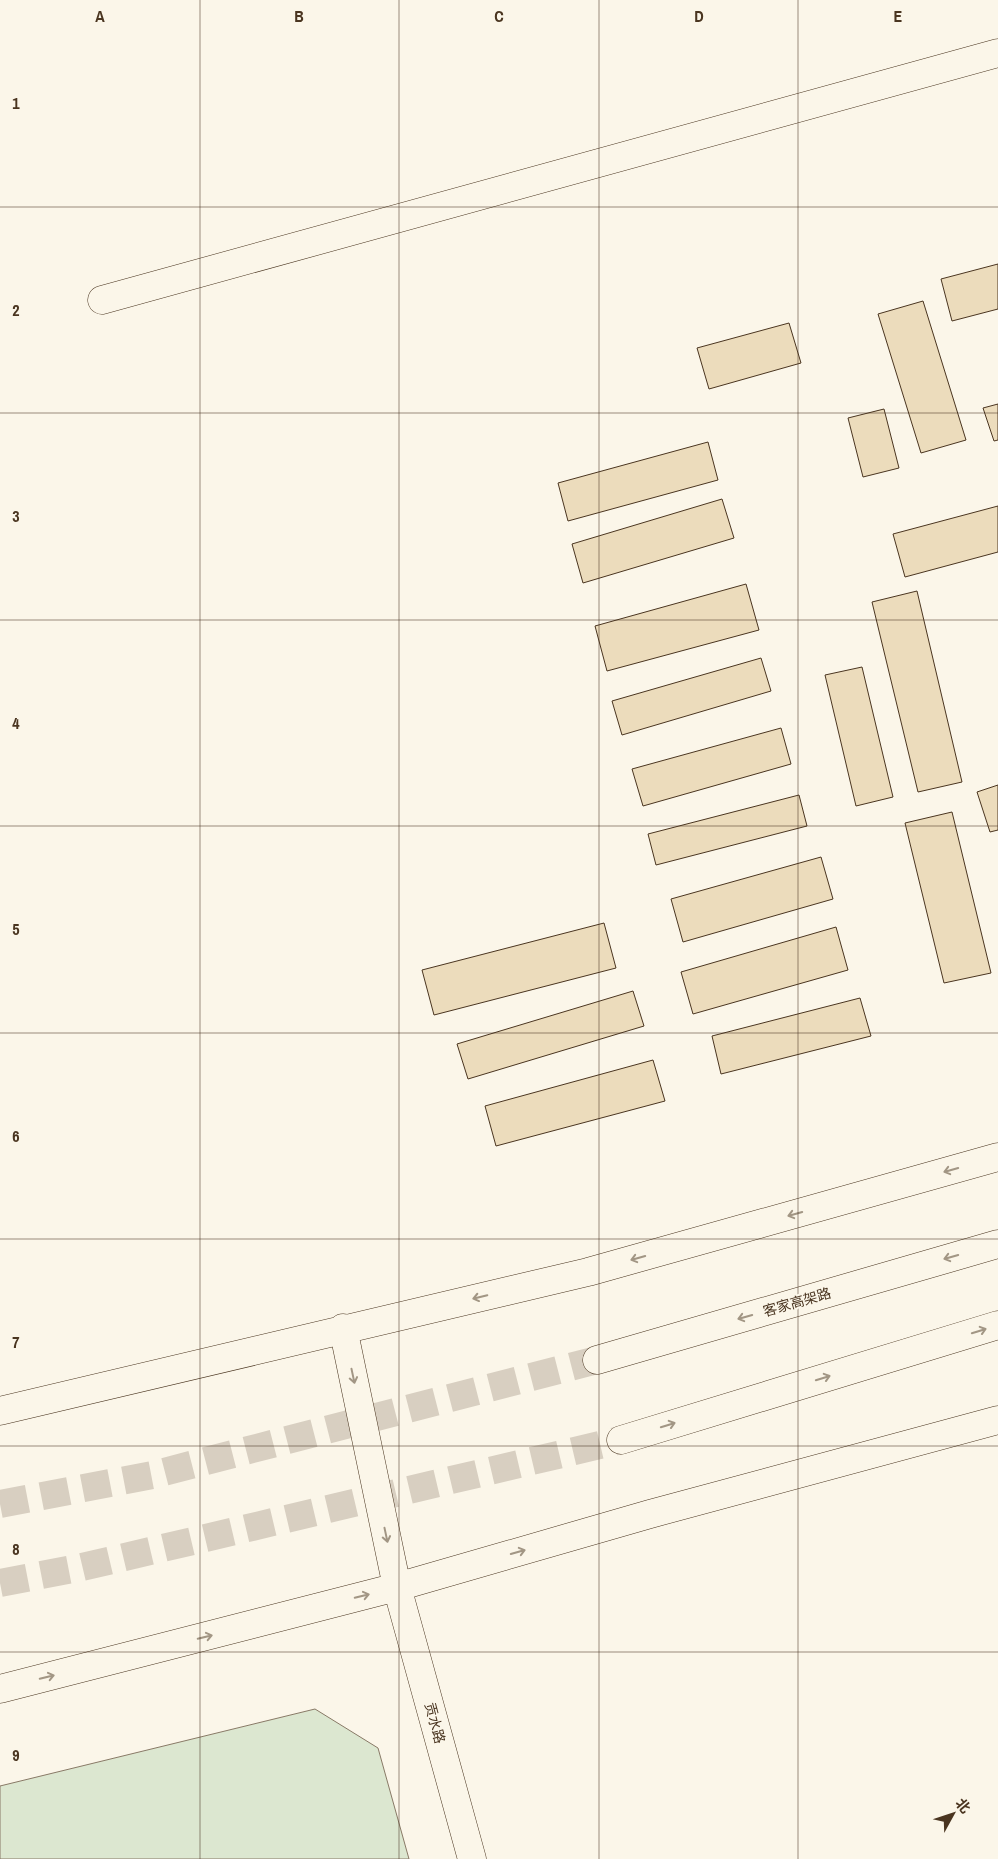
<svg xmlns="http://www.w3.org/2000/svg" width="998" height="1859" font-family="'Archivo Narrow','Noto Sans SC',sans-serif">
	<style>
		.green { fill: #dce7d0; stroke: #887966 }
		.building { fill: #ecdcbc; stroke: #4a3520 }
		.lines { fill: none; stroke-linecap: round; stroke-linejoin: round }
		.trunk-tunnel { stroke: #d8cfc1; stroke-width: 28; stroke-dasharray: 28 14; stroke-linecap: butt }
		.tertiary-casing { stroke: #4a3520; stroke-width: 29 }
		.primary-casing { stroke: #4a3520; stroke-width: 29 }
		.trunk-casing { stroke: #4a3520; stroke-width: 29 }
		.tertiary { stroke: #fbf6e9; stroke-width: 28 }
		.primary { stroke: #fbf6e9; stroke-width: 28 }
		.trunk { stroke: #fbf6e9; stroke-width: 28 }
		.oneway { stroke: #a29684 }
		.grid { fill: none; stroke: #4a3520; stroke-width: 1; stroke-opacity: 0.55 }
		.labels { text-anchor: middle; stroke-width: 4; stroke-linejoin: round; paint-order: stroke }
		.street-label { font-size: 14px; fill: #4a3520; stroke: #fbf6e9 }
		.grid-label { font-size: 16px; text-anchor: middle; font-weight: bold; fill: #4a3520; stroke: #fbf6e9; stroke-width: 4; stroke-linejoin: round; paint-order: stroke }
	</style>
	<rect width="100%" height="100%" fill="#fbf6e9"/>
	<path class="green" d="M315,1709L378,1748L409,1859H0V1786Z"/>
	<path class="building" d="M998,264V309L952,321L941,279Z
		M923,301L966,440L921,453L878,314Z
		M789,323L801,363L709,389L697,348Z
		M998,404V440L994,441L983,408Z
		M884,409L899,468L863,477L848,418Z
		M708,442L718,480L568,521L558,483Z
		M722,499L734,538L583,583L572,544Z
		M998,506V552L905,577L893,534Z
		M746,584L759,630L607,671L595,626Z
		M917,591L962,782L918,792L872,602Z
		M761,658L771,691L622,735L612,701Z
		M862,667L893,797L856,806L825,675Z
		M781,728L791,764L643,806L632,769Z
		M998,785V830L990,832L977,792Z
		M799,795L807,826L656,865L648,834Z
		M952,812L991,973L944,983L905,823Z
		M821,857L833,899L683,942L671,899Z
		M604,923L616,968L434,1015L422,970Z
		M836,927L848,970L693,1014L681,972Z
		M633,991L644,1026L468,1079L457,1044Z
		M860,998L871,1036L721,1074L712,1036Z
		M653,1060L665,1101L496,1146L485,1106Z"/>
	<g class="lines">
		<path class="trunk-tunnel" d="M0,1504L152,1475L597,1360
			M0,1583L78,1568L621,1440"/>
		<g class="tertiary-casing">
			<path id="tertiary" d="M102,300L998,53
				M397,1587L472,1859"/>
		</g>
		<g class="primary-casing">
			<path id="primary" d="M343,1328L397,1587
				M0,1411L588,1272L998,1157
				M0,1689L397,1587L650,1514L998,1420"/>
		</g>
		<g class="trunk-casing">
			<path id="trunk" d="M597,1360L998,1244
				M621,1440L998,1325"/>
		</g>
		<use href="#tertiary" class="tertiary"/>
		<use href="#primary" class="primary"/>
		<use href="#trunk" class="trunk"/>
	</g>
	<defs><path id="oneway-shaft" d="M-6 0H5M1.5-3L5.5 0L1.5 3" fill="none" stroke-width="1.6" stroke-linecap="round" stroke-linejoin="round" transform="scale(1.25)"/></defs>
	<g class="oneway">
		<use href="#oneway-shaft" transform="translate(951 1170) rotate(164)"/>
		<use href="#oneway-shaft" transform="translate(795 1214) rotate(164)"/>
		<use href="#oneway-shaft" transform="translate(951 1257) rotate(164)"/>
		<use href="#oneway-shaft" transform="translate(638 1258) rotate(164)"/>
		<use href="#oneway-shaft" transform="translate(480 1297) rotate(167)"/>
		<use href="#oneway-shaft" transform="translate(745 1317) rotate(164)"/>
		<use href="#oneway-shaft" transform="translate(979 1331) rotate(-17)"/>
		<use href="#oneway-shaft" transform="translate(353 1376) rotate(78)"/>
		<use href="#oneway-shaft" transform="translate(823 1378) rotate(-17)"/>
		<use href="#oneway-shaft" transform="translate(668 1425) rotate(-17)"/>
		<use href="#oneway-shaft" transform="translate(386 1535) rotate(78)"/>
		<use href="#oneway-shaft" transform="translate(518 1552) rotate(-16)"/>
		<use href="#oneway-shaft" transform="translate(362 1596) rotate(-14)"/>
		<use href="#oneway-shaft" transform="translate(205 1637) rotate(-14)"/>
		<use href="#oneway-shaft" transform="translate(47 1677) rotate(-14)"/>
	</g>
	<path class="grid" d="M200,0V1859M399,0V1859M599,0V1859M798,0V1859M0,207H998M0,413H998M0,620H998M0,826H998M0,1033H998M0,1239H998M0,1446H998M0,1652H998"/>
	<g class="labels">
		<g class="street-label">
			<text transform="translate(797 1302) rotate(-16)" y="5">客家高架路</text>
			<text transform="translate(435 1723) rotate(75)" y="5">贡水路</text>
		</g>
	</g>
	<g class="grid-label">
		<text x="100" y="22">A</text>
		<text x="299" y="22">B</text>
		<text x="499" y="22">C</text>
		<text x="699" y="22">D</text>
		<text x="898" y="22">E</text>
		<text x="16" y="109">1</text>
		<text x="16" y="316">2</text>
		<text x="16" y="522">3</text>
		<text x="16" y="729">4</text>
		<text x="16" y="935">5</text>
		<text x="16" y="1142">6</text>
		<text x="16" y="1348">7</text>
		<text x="16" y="1555">8</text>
		<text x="16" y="1761">9</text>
	</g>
	<g transform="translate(953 1814) rotate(50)" stroke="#fbf6e9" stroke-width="4" paint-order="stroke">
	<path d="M0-4L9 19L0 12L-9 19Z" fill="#4a3520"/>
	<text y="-8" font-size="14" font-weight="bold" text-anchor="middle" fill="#4a3520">北</text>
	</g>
</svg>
